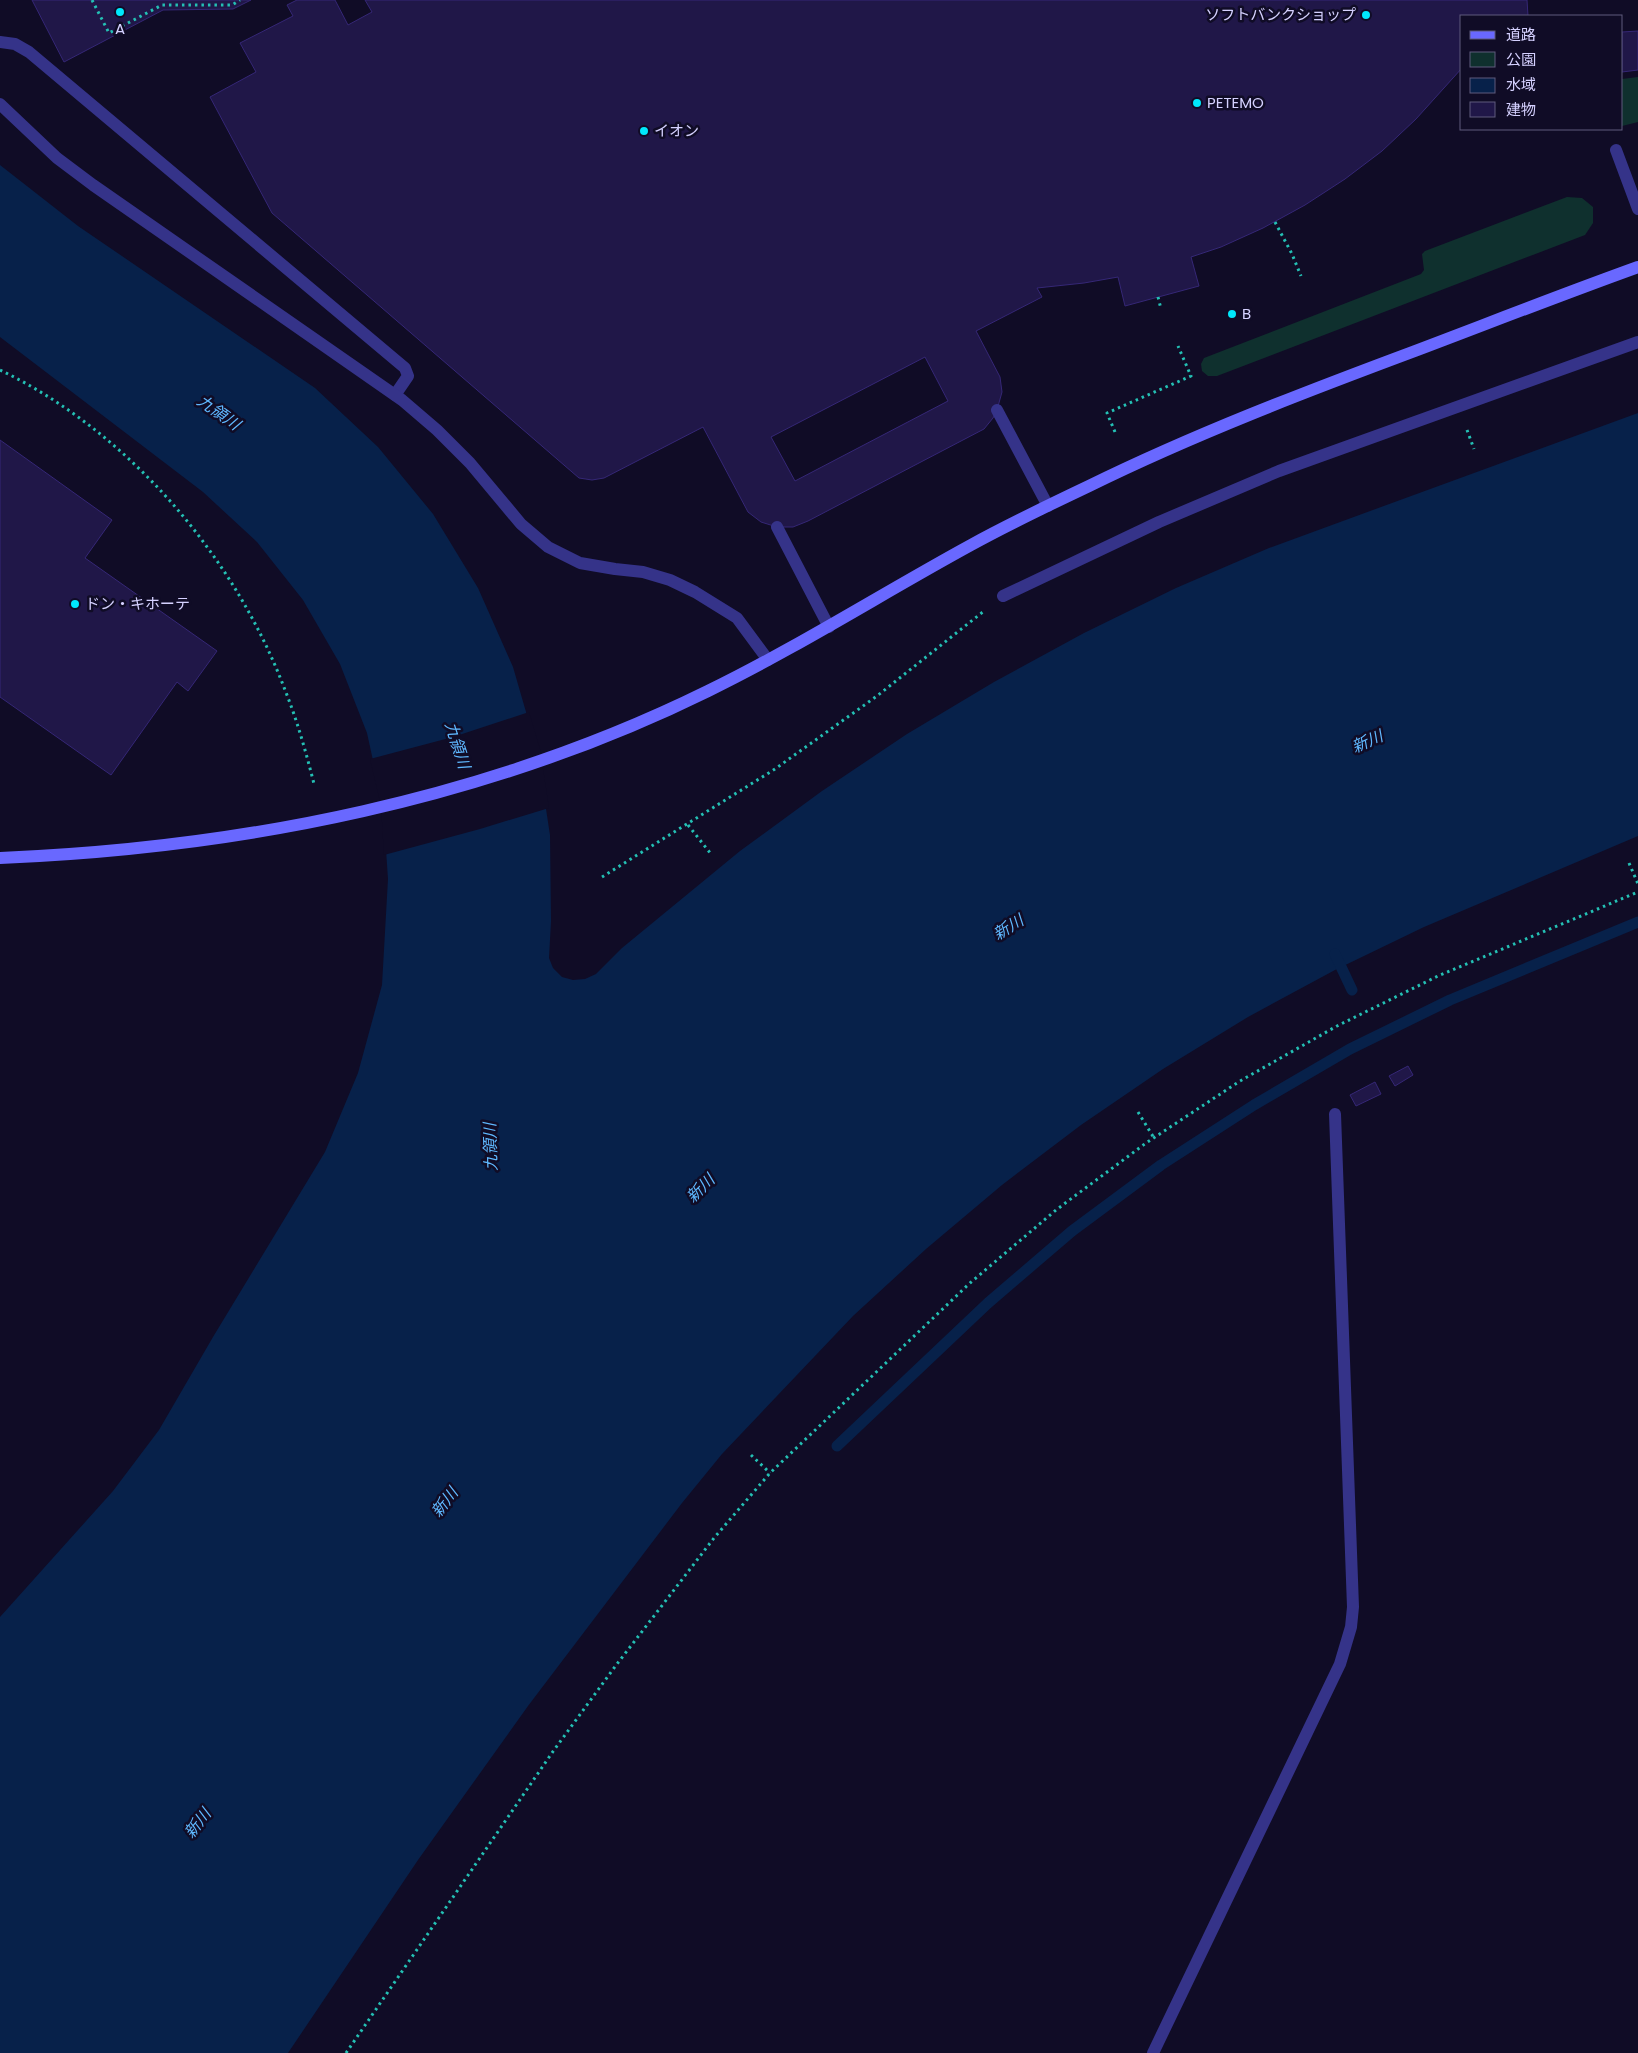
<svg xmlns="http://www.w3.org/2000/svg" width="1638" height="2053" font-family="Poppins,'Noto Sans JP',sans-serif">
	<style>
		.green { fill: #0f302e }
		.water { fill: #07214a }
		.pier { fill: #100c26 }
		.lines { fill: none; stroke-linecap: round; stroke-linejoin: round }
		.stream { stroke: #07214a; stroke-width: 11 }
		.building { fill: #201748; stroke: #352776; fill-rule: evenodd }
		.path { stroke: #24c0b4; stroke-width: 3; stroke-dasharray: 2.5 4; stroke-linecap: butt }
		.lane { stroke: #353389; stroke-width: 12 }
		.street { stroke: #353389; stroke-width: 12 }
		.secondary { stroke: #6968ff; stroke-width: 12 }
		.poi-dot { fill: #00e8fc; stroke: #100c26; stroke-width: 2 }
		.labels { text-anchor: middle; stroke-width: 5; stroke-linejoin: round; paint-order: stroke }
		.poi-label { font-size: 15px; fill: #d5d1ff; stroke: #100c26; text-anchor: start }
		.water-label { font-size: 16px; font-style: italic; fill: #5fb8ff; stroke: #100c26 }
	</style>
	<rect width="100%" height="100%" fill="#100c26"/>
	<path class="green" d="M1638,77V122L1622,126V79Z
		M1567,197L1582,198L1593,207V223L1585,235L1217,376H1208L1202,371L1201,364L1204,358L1421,274L1424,270L1422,254L1425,251Z"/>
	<path class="water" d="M0,165L78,226L315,388L378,447L433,514L478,588L513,667L537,750L550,835L551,921L549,958L553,968L562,977L573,980L585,979L596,974L622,948L740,851L822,791L907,734L994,682L1084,633L1176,588L1269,548L1638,413V836L1424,927L1335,970L1248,1017L1163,1069L1081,1125L1002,1185L926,1249L853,1316L722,1454L682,1503L528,1706L418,1860L288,2053H0V1617L113,1491L159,1430L213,1337L325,1152L358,1073L382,985L388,879L383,806L367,733L340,664L303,600L257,542L203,492L0,337Z"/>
	<path class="pier" d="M529,712L540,749L549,808L480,829L384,855L381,806L370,759L453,737Z"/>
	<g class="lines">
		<path class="stream" d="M1335,954L1352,990
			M837,1446L988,1303L1072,1231L1161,1165L1254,1105L1350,1049L1450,1000L1638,922"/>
	</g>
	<path class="building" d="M32,0H251L233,9L163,10L64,62Z
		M297,0H335L348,25L372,12L365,0H1527L1528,16H1462V68L1416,119L1382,151L1345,179L1305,205L1263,228L1221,247L1191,257L1199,286L1125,306L1118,277L1084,283L1037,288L1042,297L976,331L1000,377L1002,392L997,410L993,418L984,429L808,521L793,527H777L761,522L748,512L703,427L604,478L592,480L579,478L272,213L210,97L256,72L240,43L293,16L287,5ZM925,357L948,401L795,481L771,437Z
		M1638,31V70L1622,72V32Z
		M0,440L112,520L85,558L217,651L188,691L177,682L111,775L0,697Z
		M1408,1066L1413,1075L1395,1086L1389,1076Z
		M1375,1082L1381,1094L1356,1106L1350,1095Z"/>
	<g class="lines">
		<path class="path" d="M92,0L109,33L162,5H232L240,0
			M1275,222L1292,254L1301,276
			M1158,297L1161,309
			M0,370C129,432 235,557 285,690C297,720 306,752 314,784
			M1467,430L1474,449
			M1115,432L1107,413L1191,376L1178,346
			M688,825L711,854
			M1629,863L1638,884
			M602,877L775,769L877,696L984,611
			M1138,1112L1154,1138
			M751,1455L770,1473
			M346,2053L554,1750L617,1664L714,1538L770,1473L970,1283L1056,1210L1146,1143L1240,1081L1337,1026L1438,976L1638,892"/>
		<path class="lane" d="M0,42L15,44L29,52L405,368L408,376L395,395
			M1616,150L1638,209
			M997,410L1048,506
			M777,527L829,627
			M1153,2053L1340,1664L1351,1627L1353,1607L1335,1114"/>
		<path class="street" d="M0,104L57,158L93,185L402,400L437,430L470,463L521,524L548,547L580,563L615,569L643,572L670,580L695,592L737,618L768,660
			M1003,596L1159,522L1279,471L1638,342"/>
		<path class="secondary" d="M0,858C243,848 489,799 708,691C798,647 883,593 971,545C1009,524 1049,505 1089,486C1195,434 1305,392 1415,351C1489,323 1563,294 1638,267"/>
	</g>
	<g class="poi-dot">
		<circle cx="120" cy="12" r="5"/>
		<circle cx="1366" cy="15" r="5"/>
		<circle cx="1197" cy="103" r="5"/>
		<circle cx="644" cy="131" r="5"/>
		<circle cx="1232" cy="314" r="5"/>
		<circle cx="75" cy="604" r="5"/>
	</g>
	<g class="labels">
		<g class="poi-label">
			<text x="1356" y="20" text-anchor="end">ソフトバンクショップ</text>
			<text x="120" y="34" text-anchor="middle">A</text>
			<text x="1207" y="108">PETEMO</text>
			<text x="654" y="136">イオン</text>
			<text x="1242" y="319">B</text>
			<text x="85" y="609">ドン・キホーテ</text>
		</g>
		<g class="water-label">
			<text transform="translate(219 412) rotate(35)" y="6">九領川</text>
			<text transform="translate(1367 741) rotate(-24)" y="6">新川</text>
			<text transform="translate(458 745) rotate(72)" y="6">九領川</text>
			<text transform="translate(1008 927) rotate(-32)" y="6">新川</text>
			<text transform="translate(490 1147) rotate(-92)" y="6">九領川</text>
			<text transform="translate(700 1188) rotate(-45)" y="6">新川</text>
			<text transform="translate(444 1502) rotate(-52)" y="6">新川</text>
			<text transform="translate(197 1823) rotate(-52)" y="6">新川</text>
		</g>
	</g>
	<rect x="1460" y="15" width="162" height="115" fill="#100c26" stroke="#5f5b7d"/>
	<rect x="1470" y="31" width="25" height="8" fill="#6968ff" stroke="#5f5b7d"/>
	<text x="1506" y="40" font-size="15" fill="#d5d1ff">道路</text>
	<rect x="1470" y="52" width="25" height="15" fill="#0f302e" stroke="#5f5b7d"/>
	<text x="1506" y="65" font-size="15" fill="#d5d1ff">公園</text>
	<rect x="1470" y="78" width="25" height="15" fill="#07214a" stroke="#5f5b7d"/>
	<text x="1506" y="90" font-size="15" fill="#d5d1ff">水域</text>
	<rect x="1470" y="102" width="25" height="15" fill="#201748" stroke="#5f5b7d"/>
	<text x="1506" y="115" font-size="15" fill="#d5d1ff">建物</text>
</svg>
